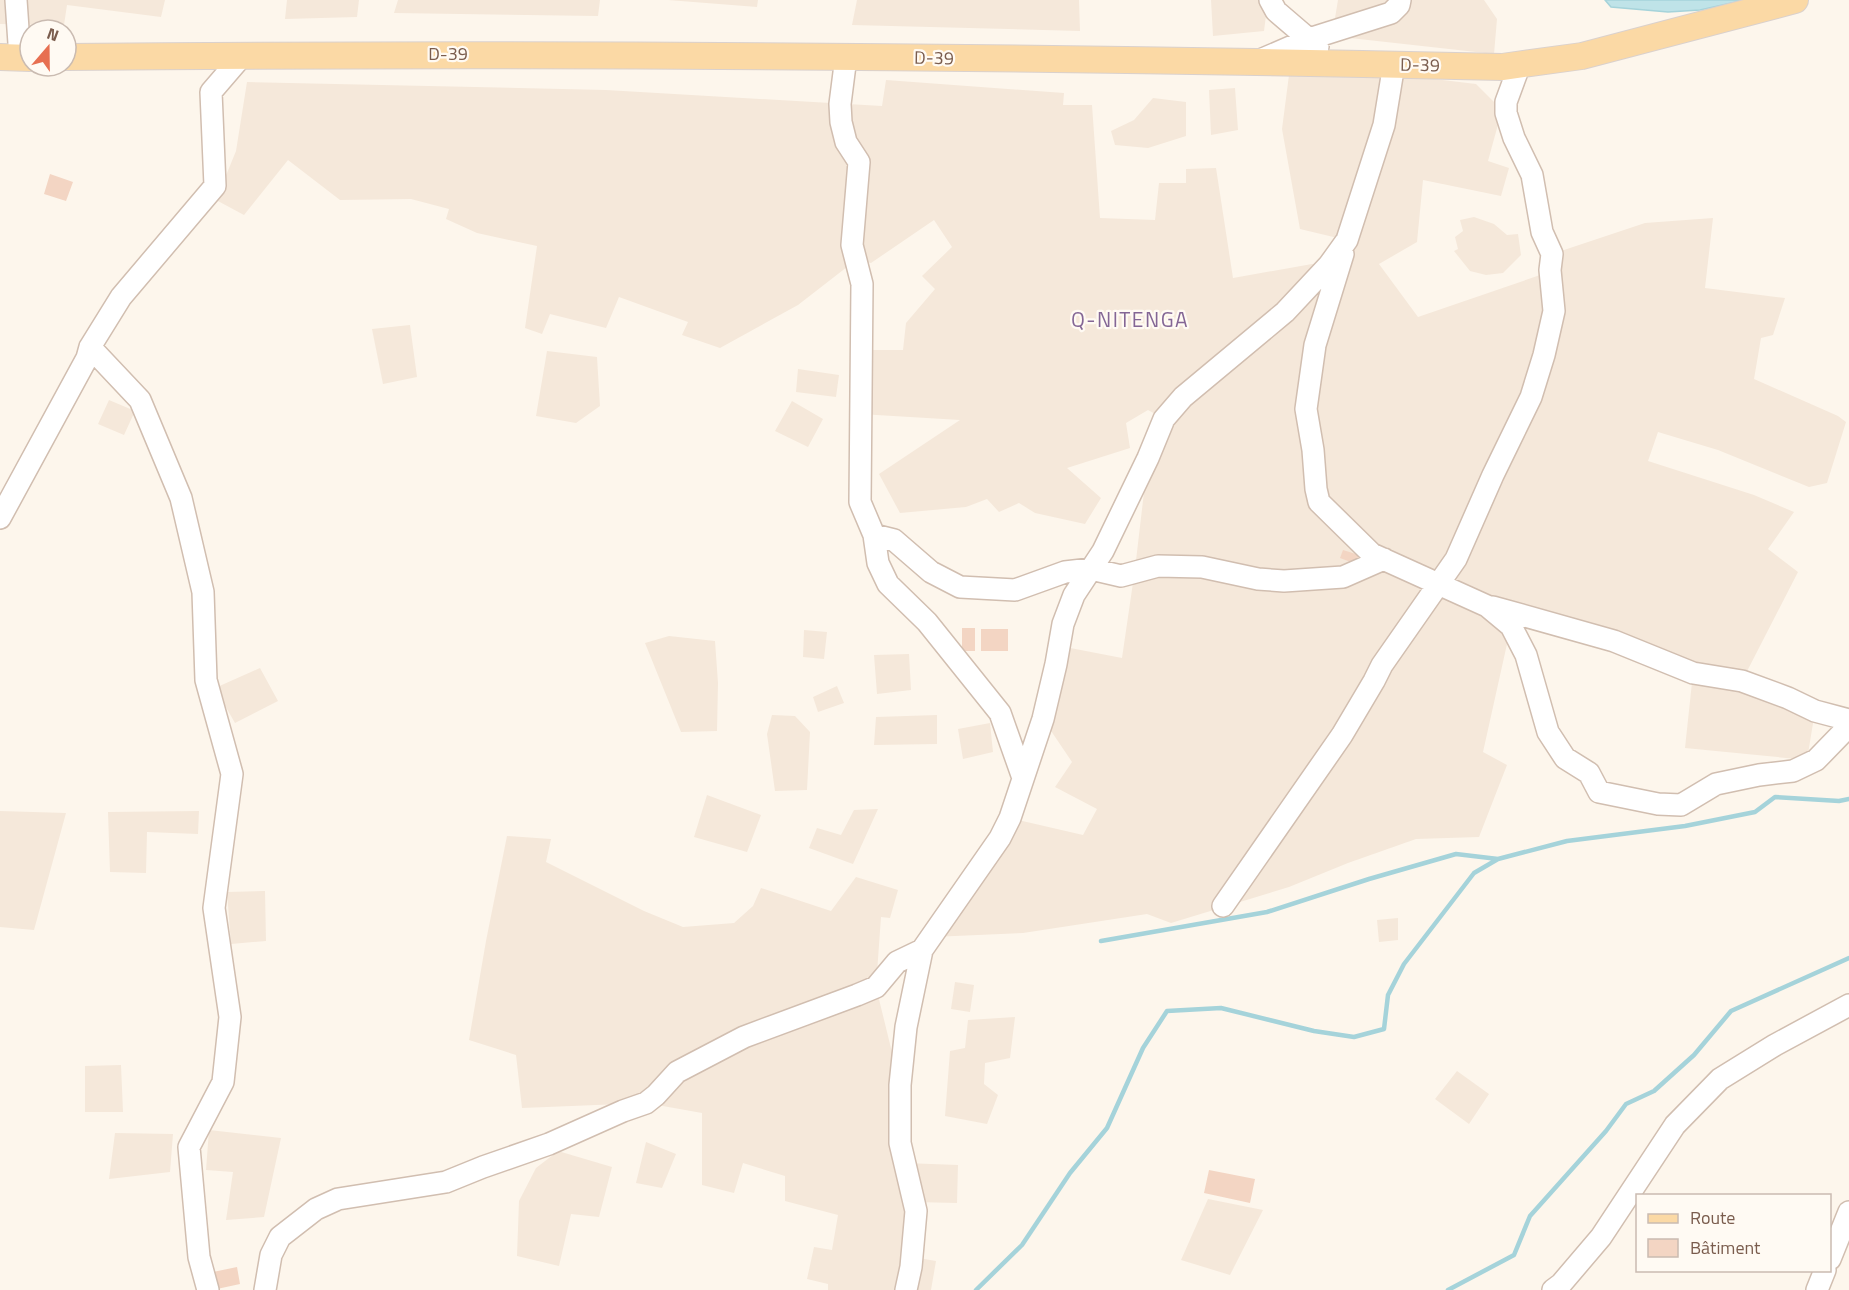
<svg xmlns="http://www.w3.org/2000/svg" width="1849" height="1290" font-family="'Titillium Web',sans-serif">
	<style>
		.residential { fill: #f5e8da }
		.water { fill: #bfe3e8; stroke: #a5d3da; stroke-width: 1.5 }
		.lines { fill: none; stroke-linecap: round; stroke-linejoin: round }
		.stream { stroke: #a5d3da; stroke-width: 4.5 }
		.building { fill: #f3d5c3 }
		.minor-casing { stroke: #d1beb0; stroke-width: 24 }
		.major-casing { stroke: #dad1cd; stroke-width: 28 }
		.minor { stroke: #fff; stroke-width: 21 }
		.major { stroke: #fbd9a5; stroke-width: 26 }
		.labels { text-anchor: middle; stroke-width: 4.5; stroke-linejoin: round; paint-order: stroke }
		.street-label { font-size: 18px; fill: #7a5c4d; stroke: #fffaf3 }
		.quarter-label { font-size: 21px; letter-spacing: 1.5px; fill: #846695; stroke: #fffaf3 }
	</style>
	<rect width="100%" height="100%" fill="#fdf6ec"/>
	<path class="residential" d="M0,0H165L161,17L67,5L64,25L0,24Z
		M287,0H359L357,17L285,19Z
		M398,0H600L598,16L394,13Z
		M668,0H758L757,7Z
		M857,0H1079L1080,31L852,25Z
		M1211,0H1268L1264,31L1213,36Z
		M1338,0H1484L1497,19L1494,54L1332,36Z
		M1392,74L1476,84L1502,110L1488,161L1509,168L1501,196L1423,180L1417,242L1379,264L1418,317L1546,273L1552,254L1645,223L1713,218L1705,288L1785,298L1773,335L1761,338L1754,379L1838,416L1846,422L1827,483L1809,487L1718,450L1658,432L1648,461L1754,495L1794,512L1768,549L1798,572L1742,681L1815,711L1807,760L1685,748L1693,673L1518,614L1511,626L1483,752L1507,765L1479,837L1416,839L1348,863L1289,887L1171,923L1147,914L1023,933L932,937L1010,818L1083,835L1097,809L1055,787L1072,762L1043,719L1060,646L1122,658L1135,569L1148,458L1164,419L1148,410L1126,423L1130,448L1067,468L1101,498L1085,524L1035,513L1019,503L999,512L987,499L966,507L900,513L879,474L960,420L860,414L861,350H903L906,323L935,289L922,276L952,247L934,220L871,263L856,260L798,305L720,348L682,335L688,322L619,297L606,328L550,314L542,334L525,328L537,246L477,233L446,219L449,209L411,199L340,200L288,160L244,215L216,200L236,151L247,82L606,90L882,106L886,80L1064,93L1063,105H1092L1100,218L1155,220L1159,183H1186V169L1216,168L1233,278L1312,264L1329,265L1346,240L1300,229L1282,129L1289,75Z
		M1235,88L1238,130L1211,135L1209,90Z
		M1153,98L1186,102V136L1148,148L1115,145L1111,131L1134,120Z
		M1474,217L1494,224L1507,235L1518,234L1521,255L1503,273L1486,275L1470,271L1454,251L1458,249L1455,237L1463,231L1460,220Z
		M410,325L417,377L383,384L372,329Z
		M547,351L597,357L600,406L576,423L536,416Z
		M798,369L839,375L836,397L796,392Z
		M109,400L135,411L124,435L98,424Z
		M792,401L823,419L808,447L775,431Z
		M804,630L827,632L824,659L803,657Z
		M669,636L715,641L718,683L717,731L681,732L645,643Z
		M909,654L911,690L877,694L874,655Z
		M260,668L278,701L235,723L215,688Z
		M837,686L844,703L818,712L813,697Z
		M772,715L795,716L810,732L807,790L775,791L767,734Z
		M937,715V744L874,745L876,717Z
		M990,723L993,752L963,759L958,729Z
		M707,795L761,815L747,852L694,837Z
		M878,809L853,864L809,848L817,828L841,835L854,810Z
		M0,811L66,813L34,930L0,927Z
		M199,811L198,834L147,832L146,873L110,872L108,812Z
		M507,836L551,839L546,862L644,911L683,927L734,923L753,906L761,888L831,911L856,877L898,890L890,918L881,917L876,987L900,1085L905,1163L958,1165L957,1203L914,1202L912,1257L936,1261L931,1290H828V1284L807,1279L814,1247L832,1250L838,1215L785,1201V1176L743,1163L734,1193L702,1185V1113L646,1103L522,1108L516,1055L469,1040L486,941Z
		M265,891L266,941L231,944L227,892Z
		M1398,918V940L1379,942L1377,920Z
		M955,982L974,985L970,1012L951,1009Z
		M1015,1017L1010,1058L985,1063L984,1084L998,1095L987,1124L945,1116L950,1051L965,1048L968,1020Z
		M121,1065L123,1112H85V1066Z
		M1457,1071L1489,1094L1469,1124L1435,1099Z
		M209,1130L281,1138L264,1217L226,1220L233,1172L206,1170Z
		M115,1133L173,1134L170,1172L109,1179Z
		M646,1142L676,1154L662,1188L636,1183Z
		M558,1151L612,1167L599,1217L571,1214L559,1266L517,1256L519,1201L536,1168Z
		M1208,1199L1263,1210L1230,1275L1181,1260Z"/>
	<path class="water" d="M1605,0H1745L1700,10L1668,12L1611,7Z"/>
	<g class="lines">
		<path class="stream" d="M1101,941L1267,912L1369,879L1456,854L1498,859
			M976,1290L1022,1245L1070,1173L1107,1128L1143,1048L1167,1011L1221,1008L1314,1031L1354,1037L1384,1029L1388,995L1404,964L1474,873L1498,859L1567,841L1685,826L1755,812L1775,797L1839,801L1849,799
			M1448,1290L1514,1255L1530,1216L1606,1131L1626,1104L1654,1091L1694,1055L1731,1011L1849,958"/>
	</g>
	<path class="building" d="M50,174L73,182L66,201L44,194Z
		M1343,550L1359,555L1356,564L1340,558Z
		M962,628H975V651H962Z
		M981,629H1008V651H981Z
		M1209,1170L1255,1179L1250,1203L1204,1193Z
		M237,1267L240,1284L217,1289L213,1272Z"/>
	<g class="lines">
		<g class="minor-casing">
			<path id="minor" d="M16,0L20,58
				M1270,0L1276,11L1318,47
				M846,57L840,104L841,122L846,142L859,162L852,245L862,284L860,502L874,535L878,563L888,584L927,622L1000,713L1023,778
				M1258,61L1309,39L1391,13L1399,5L1400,0
				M1343,254L1315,345L1306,409L1313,450L1316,489L1319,502L1372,554L1487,606L1511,626L1526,655L1548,732L1565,758L1589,773L1599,792L1658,804L1681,805L1716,784L1759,775L1793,771L1816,760L1849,726
				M90,347L140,400L181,498L203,592L206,680L232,774L214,908L230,1017L223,1082L189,1147L199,1257L208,1290
				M0,518L87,358L90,347L121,297L215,186L211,92L242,56
				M874,535L894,540L931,572L960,587L1015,590L1065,572L1091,569L1121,576L1158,566L1202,567L1258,579L1284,581L1343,577L1384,559
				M1493,607L1614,641L1693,673L1742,681L1788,698L1815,711L1849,720
				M1223,906L1342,735L1374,681L1382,665L1456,559L1493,475L1531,397L1544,355L1554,311L1550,270L1552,254L1542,232L1532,175L1514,138L1506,113V102L1520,64
				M1830,1259L1849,1212
				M265,1290L271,1255L280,1237L316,1209L338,1199L446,1182L483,1167L549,1144L623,1111L646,1103L656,1095L677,1072L744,1037L857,995L876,987L897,962L922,950L1000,838L1010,818L1043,719L1056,664L1063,624L1074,595L1103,551L1148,458L1164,419L1183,397L1285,312L1329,265L1347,240L1384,125L1394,64
				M906,1290L911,1267L916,1211L900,1143V1085L906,1027L922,950
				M1553,1290L1561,1284L1601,1237L1675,1125L1720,1079L1775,1045L1849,1005
				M1817,1290L1825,1270"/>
		</g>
		<g class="major-casing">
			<path id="major" d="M0,57L30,58
				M66,57C545,53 1023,56 1502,67L1582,56L1795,0"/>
		</g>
		<use href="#minor" class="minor"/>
		<use href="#major" class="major"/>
	</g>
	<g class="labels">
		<g class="street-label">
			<text x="448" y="60">D-39</text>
			<text transform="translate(934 58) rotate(1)" y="6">D-39</text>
			<text transform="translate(1420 65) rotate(1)" y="6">D-39</text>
		</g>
		<g class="quarter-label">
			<text x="1130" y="327">Q-NITENGA</text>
		</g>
	</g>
	<rect x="1636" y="1194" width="195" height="78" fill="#fffaf3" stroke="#cabbb1" stroke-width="1.5"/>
	<rect x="1648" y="1214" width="30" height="9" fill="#fbd9a5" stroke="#cabbb1" stroke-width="1.5"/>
	<text x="1690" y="1224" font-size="18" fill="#7a5c4d">Route</text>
	<rect x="1648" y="1239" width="30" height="18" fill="#f3d5c3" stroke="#cabbb1" stroke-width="1.5"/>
	<text x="1690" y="1254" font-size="18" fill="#7a5c4d">Bâtiment</text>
	<g transform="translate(48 48) rotate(20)"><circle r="28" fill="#fffaf3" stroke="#cabbb1" stroke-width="1.5"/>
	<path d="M0-4.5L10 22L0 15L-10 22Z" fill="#e76f51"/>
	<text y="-9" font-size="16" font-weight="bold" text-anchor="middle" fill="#7a5c4d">N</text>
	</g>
</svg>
